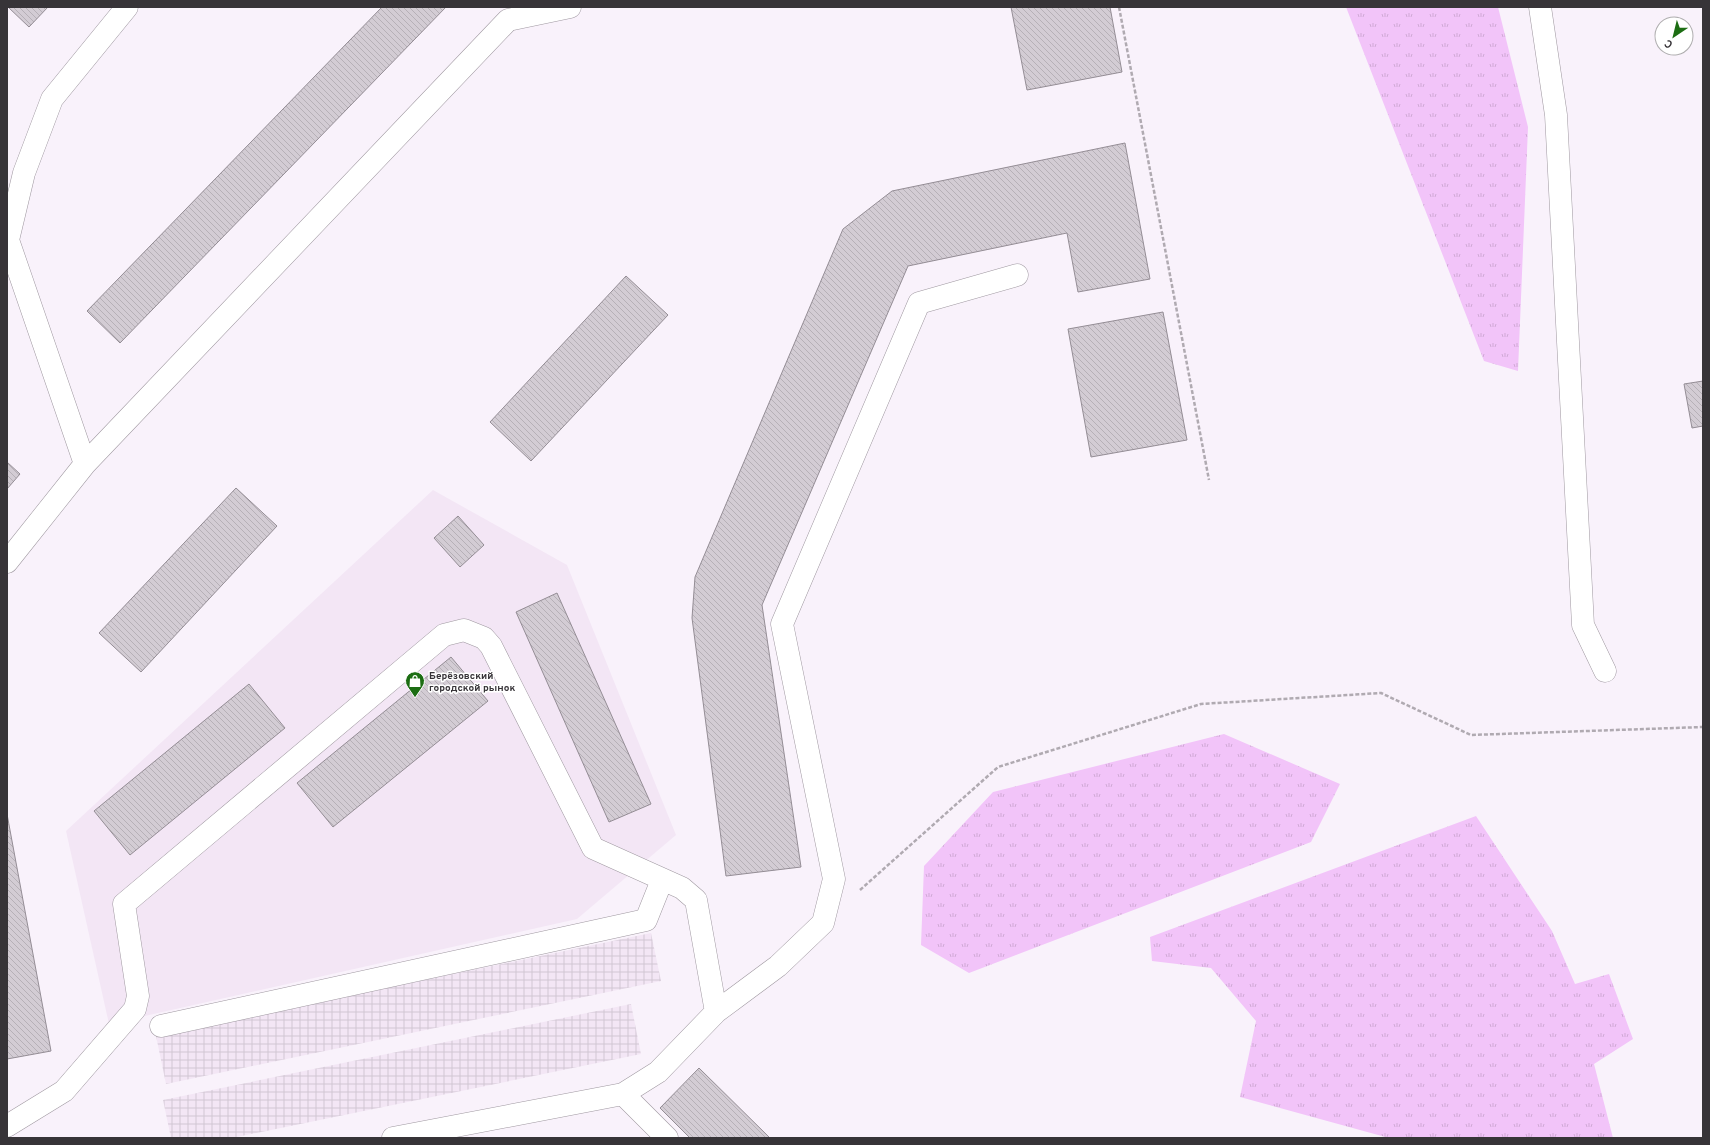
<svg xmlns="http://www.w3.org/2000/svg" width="1710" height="1145" font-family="Overpass,sans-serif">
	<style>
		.built { fill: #f3e6f5 }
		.industrial { fill: url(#industrial-grid) }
		.grass { fill: url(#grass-tufts) }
		.building { fill: url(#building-back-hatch); stroke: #948d95 }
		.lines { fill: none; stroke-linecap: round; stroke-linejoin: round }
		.minor-casing { stroke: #9f98a0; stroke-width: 23 }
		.path { stroke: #b0aab1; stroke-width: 2.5; stroke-dasharray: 4 2; stroke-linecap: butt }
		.minor { stroke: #fff; stroke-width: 22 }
		.labels { text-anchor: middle; stroke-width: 3; stroke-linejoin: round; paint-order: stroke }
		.poi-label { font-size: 10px; font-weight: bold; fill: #373438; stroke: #fff; text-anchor: start }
	</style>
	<defs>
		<pattern id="industrial-grid" width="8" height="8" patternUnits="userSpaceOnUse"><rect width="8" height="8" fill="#f3e6f5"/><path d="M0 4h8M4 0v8" fill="none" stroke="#d1c6d3"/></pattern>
		<pattern id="grass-tufts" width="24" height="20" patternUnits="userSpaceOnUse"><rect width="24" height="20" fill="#f2c4f9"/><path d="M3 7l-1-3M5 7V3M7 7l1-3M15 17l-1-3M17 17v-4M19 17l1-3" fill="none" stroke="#d0a9d6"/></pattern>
		<pattern id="building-back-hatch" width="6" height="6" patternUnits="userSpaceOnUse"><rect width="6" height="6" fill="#d3ccd4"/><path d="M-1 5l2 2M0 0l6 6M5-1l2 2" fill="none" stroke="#b6b0b7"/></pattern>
	</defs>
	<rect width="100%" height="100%" fill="#f9f2fb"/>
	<path class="built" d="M433,490L567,565L676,835L577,919L109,1024L66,831Z"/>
	<path class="industrial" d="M651,933L661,981L166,1084L156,1036Z
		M631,1004L641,1054L232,1138H171L163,1100Z"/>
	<path class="grass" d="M1346,7H1498L1528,127L1518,371L1484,361Z
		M1224,734L1340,784L1311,842L969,973L921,945L924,866L993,792Z
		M1476,816L1552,931L1575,984L1609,974L1633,1039L1594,1064L1613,1138H1389L1240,1097L1256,1021L1211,968L1152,961L1150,937Z"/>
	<path class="building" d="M8,7H48L29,27Z
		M382,7H446L120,343L87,311Z
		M1011,7H1110L1122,72L1027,90Z
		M1125,143L1150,279L1078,292L1067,233L908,266L762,605L801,867L726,876L692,618L695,577L843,229L892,191Z
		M626,276L668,315L531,461L490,422Z
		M1163,312L1187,440L1091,457L1068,329Z
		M1703,381V426L1692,428L1684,384Z
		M7,462L20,474L7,489Z
		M236,488L277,526L141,672L99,633Z
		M458,516L484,545L460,567L434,538Z
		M557,593L651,804L609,822L516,612Z
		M451,657L488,701L333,827L297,783Z
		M249,684L285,728L130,855L94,811Z
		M7,814L51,1051L7,1059Z
		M699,1068L770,1138H690L660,1108Z"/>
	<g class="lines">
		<g class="minor-casing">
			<path id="minor" d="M1540,7L1556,115L1583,625L1605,671
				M85,464L8,240L24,173L52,99L127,7
				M7,562L85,464L508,20L570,7
				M716,1012L778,966L823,923L834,879L782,624L919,303L1017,275
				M161,1026L646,920L662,880
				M623,1094L667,1138
				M7,1126L64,1091L135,1009L138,996L124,904L444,635L464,630L484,638L491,646L593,848L682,888L696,900L716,1012L658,1072L623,1094L393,1138"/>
		</g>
		<path class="path" d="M1119,7L1209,480
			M860,890L998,767L1201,704L1381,693L1471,735L1703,727"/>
		<use href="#minor" class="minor"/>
	</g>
	<defs>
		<g id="shop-pin" transform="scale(1)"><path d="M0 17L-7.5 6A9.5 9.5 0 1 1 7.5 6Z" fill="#1c6d13" stroke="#fff"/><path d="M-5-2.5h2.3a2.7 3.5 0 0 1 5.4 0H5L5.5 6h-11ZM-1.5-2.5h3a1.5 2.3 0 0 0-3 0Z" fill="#fff"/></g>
	</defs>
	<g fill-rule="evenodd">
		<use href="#shop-pin" x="415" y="681"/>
	</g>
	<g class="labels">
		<g class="poi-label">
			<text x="429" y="679">Берёзовский<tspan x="429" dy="12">городской рынок</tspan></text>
		</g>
	</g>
	<rect width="1710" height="1145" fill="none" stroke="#373438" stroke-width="16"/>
	<g transform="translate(1674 36) rotate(215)"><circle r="19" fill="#ffffff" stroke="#afaeaf"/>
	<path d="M0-3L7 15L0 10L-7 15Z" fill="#1c6d13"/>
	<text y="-6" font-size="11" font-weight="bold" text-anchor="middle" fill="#373438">С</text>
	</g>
</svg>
